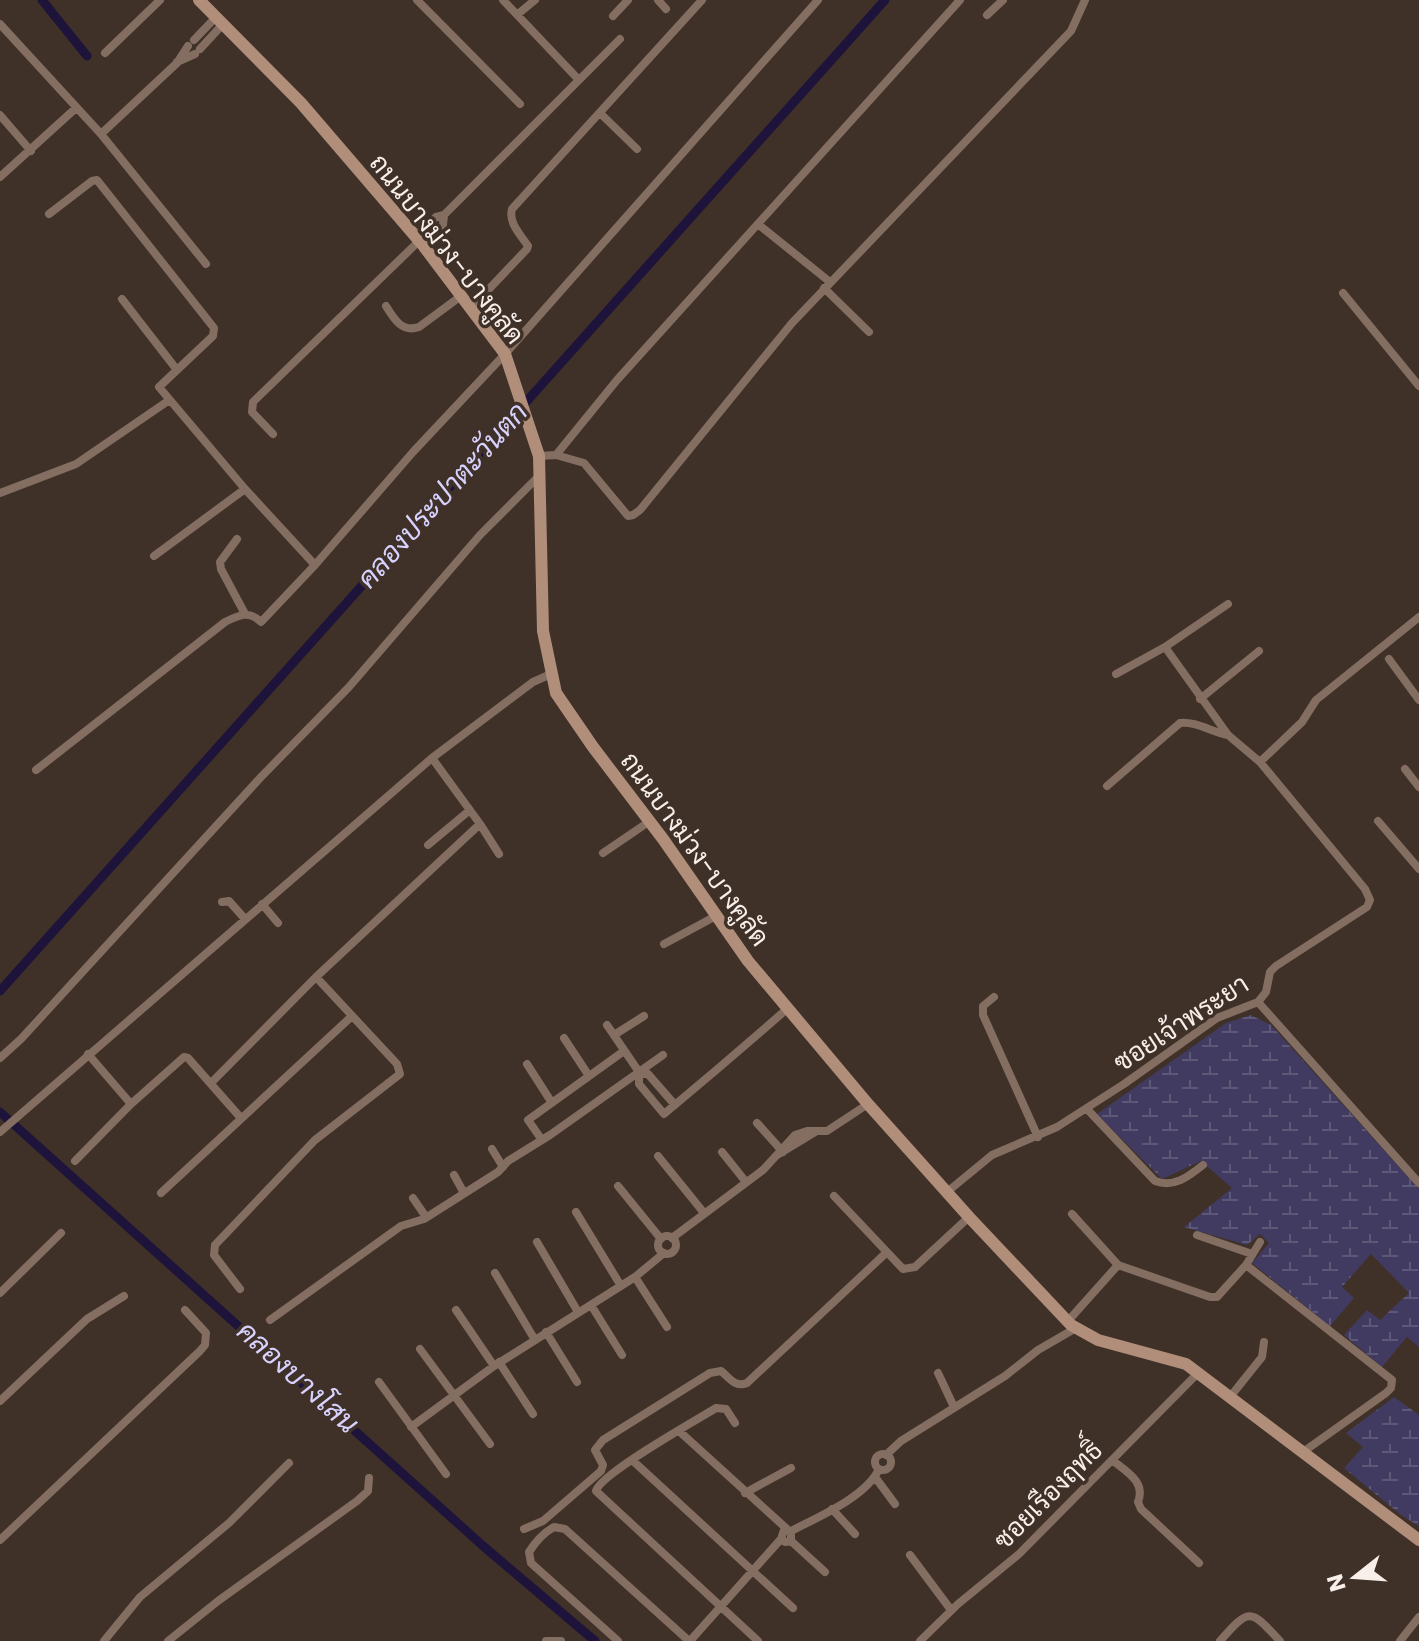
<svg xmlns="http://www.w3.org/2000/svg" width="1419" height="1641" font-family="Poppins,Sarabun,sans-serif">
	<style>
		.wetland { fill: url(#wetland-marsh) }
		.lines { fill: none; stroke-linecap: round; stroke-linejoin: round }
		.canal { stroke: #1d133b; stroke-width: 9 }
		.street { stroke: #846e62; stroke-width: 8 }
		.secondary { stroke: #b08e7a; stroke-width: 12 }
		.labels { text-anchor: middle; stroke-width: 7; stroke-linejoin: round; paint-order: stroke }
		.street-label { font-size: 26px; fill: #f9efea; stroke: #3f3128 }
		.water-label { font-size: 28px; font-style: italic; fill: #d8d2ff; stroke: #3f3128 }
	</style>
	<defs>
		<pattern id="wetland-marsh" width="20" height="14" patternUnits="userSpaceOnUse" patternTransform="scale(2)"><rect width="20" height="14" fill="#413a61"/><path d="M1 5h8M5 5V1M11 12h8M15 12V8" fill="none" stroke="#5d5778"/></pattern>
	</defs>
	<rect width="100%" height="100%" fill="#3f3128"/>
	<path class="wetland" d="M1251,1015L1271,1025L1419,1189V1347L1407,1337L1382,1367L1344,1335L1367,1310L1380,1320L1409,1293L1371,1254L1342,1287L1354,1298L1330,1326L1252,1263L1269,1243L1260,1234L1247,1245L1184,1227L1232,1188L1201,1161L1162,1179L1097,1114L1226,1023Z
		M1394,1397L1419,1415V1526L1401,1515L1344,1468L1363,1447L1346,1433Z"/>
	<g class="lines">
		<path class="canal" d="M42,0L87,56
			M0,991L885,0
			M0,1112L482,1545L595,1641"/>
		<path class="street" d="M417,0L520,104
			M503,0L579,80
			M658,0L666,9
			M518,14L535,0
			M987,15L1003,0
			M613,16L628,0
			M0,24L101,134L177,63L188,46
			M194,40L216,17
			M200,49L223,24
			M105,53L160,0
			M177,62L195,54
			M601,114L637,149
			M0,115L31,151
			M101,134L206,264
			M0,177L76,108
			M49,214L92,181L97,180L214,328L213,336L159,387L245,489L315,565L413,452L505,354L818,0
			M759,225L830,282
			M415,236L436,217L444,215L620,39
			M422,244L443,225L444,215
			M824,288L869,332
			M1343,293L1419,386
			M122,299L177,370
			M386,306C394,319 402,333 419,327L461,296
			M471,308L527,249L528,246C521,235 508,223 512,209L702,0
			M273,434L252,412L253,402L419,241
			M556,455L584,463L628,516L633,515L640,510L792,323L1071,31L1085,0
			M539,456L556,455L617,380L960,0
			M0,493L76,464L168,401
			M237,539L220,562L221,569L245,614
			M154,556L245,489
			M1228,604L1165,647L1228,735L1260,762
			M1389,659L1419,700
			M1116,674L1165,647
			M1200,699L1259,651
			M432,758L480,824L499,854
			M1405,769L1419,787
			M36,770L225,622C239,615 249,610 261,622L315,565
			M1107,786L1180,723C1195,721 1212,732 1228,735
			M1378,821L1419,869
			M428,845L470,810
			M603,853L650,821
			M222,902L229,901L245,919
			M262,904L278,923
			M664,944L716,916
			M994,997L983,1006V1015L1038,1137
			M1258,1002L1419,1183
			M607,1025L639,1072
			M614,1035L644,1016
			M564,1038L589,1076
			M0,1058L21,1039L261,777L349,687L480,535L540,475
			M527,1064L552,1103
			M211,1083L316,977L480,824
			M131,1104L184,1057L188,1058L240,1117
			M675,1105L648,1074L639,1072V1084L664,1114C706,1079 747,1044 788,1008
			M1087,1109L1155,1181C1174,1188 1188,1177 1203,1165
			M757,1123L783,1152
			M0,1132L432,758L533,682L551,674
			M542,1140L528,1120L624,1051
			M492,1149L503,1167
			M722,1152L746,1182
			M777,1155L815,1132
			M658,1156L704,1213
			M75,1161L131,1104L88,1054
			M454,1175L464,1193
			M618,1186L661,1239
			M947,1192L992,1155L1057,1127L1124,1084L1217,1018L1258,1002L1266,992L1270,972L1276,966L1367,907L1370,900L1365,889L1260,762L1302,722L1316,700L1419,617
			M161,1193L352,1016
			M834,1196L903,1269L915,1267L969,1217
			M413,1198L426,1217
			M576,1212L621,1286
			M1072,1214L1118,1265
			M1197,1235L1252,1254
			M658 1245a9 9 0 1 1 18 0a9 9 0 1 1-18 0Z
			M672,1238L763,1170L795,1135L807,1131H827L868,1104
			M537,1242L578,1312
			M1246,1265L1392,1380L1391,1388L1386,1393L1303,1452
			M495,1273L535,1340
			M635,1277L667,1327
			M240,1289L214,1255L215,1245L315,1140L400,1074L397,1064L316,977
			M0,1293L61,1233
			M591,1305L622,1355
			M456,1310L494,1366
			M270,1320L401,1226L424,1219L498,1172L508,1161L550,1135L663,1055
			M1068,1321L1118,1265L1210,1297H1217L1246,1265L1260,1242
			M546,1332L577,1382
			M420,1349L490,1444
			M499,1362L533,1414
			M938,1373L954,1407
			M379,1382L446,1474
			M1230,1397L1262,1357L1264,1342
			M0,1401L87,1319L124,1296
			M735,1423L726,1409L716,1408C695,1421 600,1474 596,1491L758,1641
			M411,1427L494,1366L635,1277L664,1253
			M679,1431L787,1529
			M875 1462a8 8 0 1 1 16 0a8 8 0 1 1-16 0Z
			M886,1455L901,1441L1005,1376L1038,1350L1076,1328
			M632,1460L793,1608
			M1112,1460C1127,1472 1146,1482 1138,1502L1141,1509L1199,1563
			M875,1477L895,1504
			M745,1493L791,1468
			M832,1509L855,1534
			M524,1529L543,1521L601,1471L603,1465L595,1450L603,1440L710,1373L721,1371C730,1378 735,1388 747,1383L886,1253
			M791,1531C818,1517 866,1497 879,1469
			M0,1540L200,1351L205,1345L206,1333L185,1310
			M791,1541V1531L784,1530L781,1539L785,1542L791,1541L825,1572
			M910,1555L951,1610
			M104,1641L140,1597L229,1523L289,1463
			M168,1641L218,1601L357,1501L368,1491L369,1478
			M546,1641H561
			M618,1641L531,1563L529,1552C536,1541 543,1533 554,1527L565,1529L689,1641
			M690,1641L781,1539
			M920,1641L958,1604L1019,1554L1198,1373
			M1220,1641C1250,1607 1250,1609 1280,1641
			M1400,1641L1419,1617"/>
		<path class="secondary" d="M199,0L301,103L422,244L505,354L539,456L543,631L556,693L593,747L663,839L748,961L868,1104L969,1217L1071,1325L1098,1340L1186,1364L1419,1540"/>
	</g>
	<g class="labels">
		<g class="street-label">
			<text transform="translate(447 249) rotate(52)" y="9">ถนนบางม่วง-บางคูลัด</text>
			<text transform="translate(695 849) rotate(54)" y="9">ถนนบางม่วง-บางคูลัด</text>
			<text transform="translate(1181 1023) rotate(-33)" y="9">ซอยเจ้าพระยา</text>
			<text transform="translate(1048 1495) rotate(-45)" y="9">ซอยเรืองฤทธิ์</text>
		</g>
		<g class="water-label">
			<text transform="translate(442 495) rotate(-48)" y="10">คลองประปาตะวันตก</text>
			<text transform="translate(298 1377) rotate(42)" y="10">คลองบางโสน</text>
		</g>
	</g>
	<g transform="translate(1355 1577) rotate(253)" stroke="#3f3128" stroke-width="6" paint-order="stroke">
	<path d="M0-6L14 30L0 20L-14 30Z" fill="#f9efea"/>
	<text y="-12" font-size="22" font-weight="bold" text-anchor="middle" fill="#f9efea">N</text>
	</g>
</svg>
